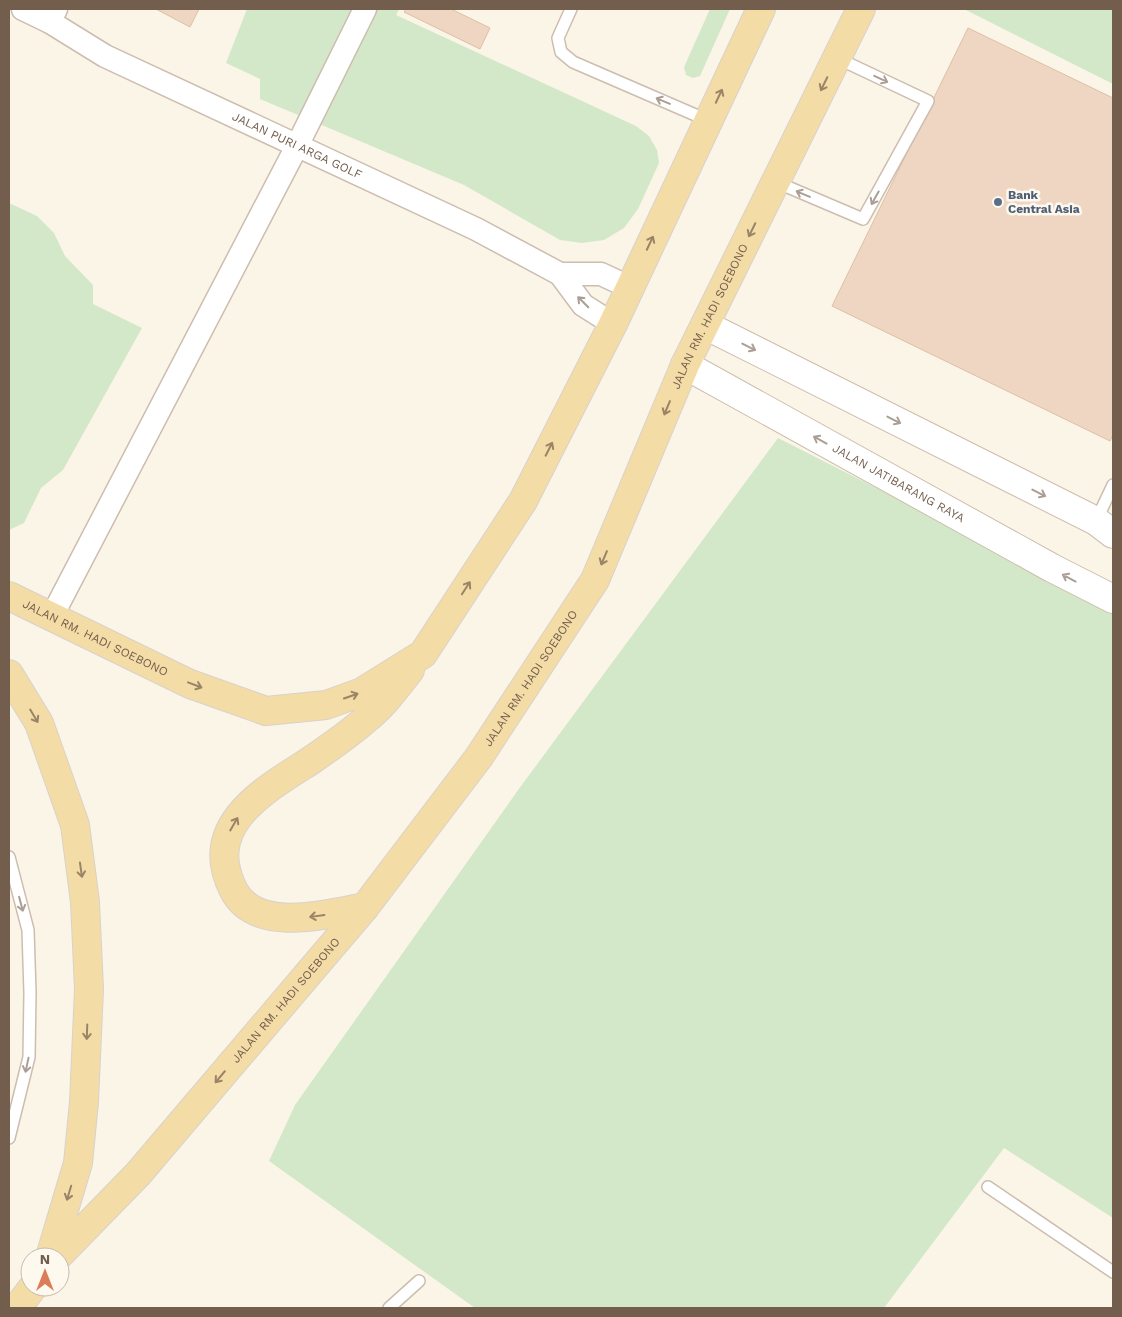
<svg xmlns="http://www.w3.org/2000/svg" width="1122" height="1317" font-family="'Work Sans',sans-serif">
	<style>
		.green { fill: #d3e8c8 }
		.building { fill: #eed6c2; stroke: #dfbea4 }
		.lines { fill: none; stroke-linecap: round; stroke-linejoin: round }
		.lane-casing { stroke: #ccbdaf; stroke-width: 14 }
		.street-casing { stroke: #ccbdaf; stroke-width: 25 }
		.secondary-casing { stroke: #cebead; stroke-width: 30 }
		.primary-casing { stroke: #d8d2cd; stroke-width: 30 }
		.lane { stroke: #fff; stroke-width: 11 }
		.street { stroke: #fff; stroke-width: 22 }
		.secondary { stroke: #fff; stroke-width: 28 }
		.primary { stroke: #f4dca6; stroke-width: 28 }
		.oneway { stroke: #ab9e95 }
		.oneway2 { stroke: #9a8468 }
		.service-dot { fill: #5c6f8a; stroke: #fef9ee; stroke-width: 2 }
		.labels { text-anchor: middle; stroke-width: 5; stroke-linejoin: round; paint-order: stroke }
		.street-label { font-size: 12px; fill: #735e4e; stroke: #fef9ee }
		.service-label { font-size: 12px; font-weight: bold; fill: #4e5e75; stroke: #fef9ee; text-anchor: start }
	</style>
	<rect width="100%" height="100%" fill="#fbf5e8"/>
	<path class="green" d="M247,9H399L396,15L636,126L649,136L657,150L659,163L638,209L624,228L604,240L582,243L560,240L464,185L260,99V79L226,63Z
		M710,9H730L700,76L693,78L686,75L684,67Z
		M964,9H1113V84Z
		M9,203L37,216L54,233L65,256L93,285V304L142,328L63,470L41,488L24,523L9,530Z
		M778,438L1113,608V1218L1004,1148L884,1308H475L269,1161L295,1105L521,786Z"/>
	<path class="building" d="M156,9H199L190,27Z
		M406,9H451L490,28L480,49L404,12Z
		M968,28L1113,98V435L1110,441L832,306Z"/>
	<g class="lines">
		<g class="lane-casing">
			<path id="lane" d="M571,9L558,38L561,52L573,62L707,120
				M776,182L863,219L928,101L837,58
				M1096,521L1113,485
				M9,857L28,930L30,993L29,1057L9,1138
				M988,1187L1113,1272
				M389,1308L419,1281"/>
		</g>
		<g class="street-casing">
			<g id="street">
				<path d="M23,9L50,22"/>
				<path id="s1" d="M56,9L50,22L105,56L476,229L560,274L583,305L613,324"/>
				<path d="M560,274H601L629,287"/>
				<path d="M52,616L297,146L365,9"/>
			</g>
		</g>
		<g class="secondary-casing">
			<g id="secondary">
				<path d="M705,325L1096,521L1113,534"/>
				<path id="s2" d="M685,365L1052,568L1113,599"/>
			</g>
		</g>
		<g class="primary-casing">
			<g id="primary">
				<path id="s3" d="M9,596L190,684L266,711L326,705L362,692L423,654L523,501L613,324L761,9"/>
				<path d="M9,674L39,723L75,825L85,902L89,989L84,1102L78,1163L50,1257"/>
				<path d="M365,907C329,914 257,934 234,891C200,826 263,791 310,761C329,748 348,735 365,720C383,706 396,688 410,670"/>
				<path id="s4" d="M57,1257L138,1174L365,907L479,757L595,580L685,365L861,9"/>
				<path d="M17,1308L33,1287"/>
			</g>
		</g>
		<use href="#lane" class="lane"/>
		<use href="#street" class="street"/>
		<use href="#secondary" class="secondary"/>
		<use href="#primary" class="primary"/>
	</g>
	<defs><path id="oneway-shaft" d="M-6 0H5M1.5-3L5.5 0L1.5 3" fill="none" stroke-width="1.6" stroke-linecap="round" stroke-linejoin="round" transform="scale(1.25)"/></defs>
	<g class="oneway">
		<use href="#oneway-shaft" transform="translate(881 79) rotate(25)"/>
		<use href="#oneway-shaft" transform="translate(663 101) rotate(-157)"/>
		<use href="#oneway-shaft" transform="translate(803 194) rotate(-157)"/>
		<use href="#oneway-shaft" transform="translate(875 198) rotate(119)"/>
		<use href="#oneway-shaft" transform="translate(583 302) rotate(-135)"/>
		<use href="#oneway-shaft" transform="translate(749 347) rotate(27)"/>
		<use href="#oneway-shaft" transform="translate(894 420) rotate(27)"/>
		<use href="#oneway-shaft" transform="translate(820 440) rotate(-151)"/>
		<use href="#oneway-shaft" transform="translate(1039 493) rotate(27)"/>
		<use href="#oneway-shaft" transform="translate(1069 578) rotate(-152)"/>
		<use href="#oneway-shaft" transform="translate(21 904) rotate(75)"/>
		<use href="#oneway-shaft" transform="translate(27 1065) rotate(102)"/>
	</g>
	<g class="oneway2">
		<use href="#oneway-shaft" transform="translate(824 84) rotate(116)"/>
		<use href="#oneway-shaft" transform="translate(719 96) rotate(-65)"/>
		<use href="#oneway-shaft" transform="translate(752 230) rotate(116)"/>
		<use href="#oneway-shaft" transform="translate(650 243) rotate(-65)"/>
		<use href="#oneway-shaft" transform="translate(667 408) rotate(113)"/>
		<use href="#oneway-shaft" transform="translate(549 449) rotate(-63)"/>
		<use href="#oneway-shaft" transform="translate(604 558) rotate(113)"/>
		<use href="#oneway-shaft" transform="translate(466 588) rotate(-57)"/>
		<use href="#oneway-shaft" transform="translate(195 685) rotate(21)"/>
		<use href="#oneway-shaft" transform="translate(351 696) rotate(-19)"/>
		<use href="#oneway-shaft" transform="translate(34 716) rotate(59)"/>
		<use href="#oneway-shaft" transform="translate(234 824) rotate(-60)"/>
		<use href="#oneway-shaft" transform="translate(81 870) rotate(82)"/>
		<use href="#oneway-shaft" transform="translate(317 916) rotate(172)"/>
		<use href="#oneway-shaft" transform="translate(87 1032) rotate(92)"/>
		<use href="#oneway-shaft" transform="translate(220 1077) rotate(130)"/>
		<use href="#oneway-shaft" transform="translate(69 1193) rotate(107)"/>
	</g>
	<circle class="service-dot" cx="998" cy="202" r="5"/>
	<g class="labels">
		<g class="street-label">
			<text dy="4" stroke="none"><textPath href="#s1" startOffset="291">JALAN PURI ARGA GOLF</textPath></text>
			<text dy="4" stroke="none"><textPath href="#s4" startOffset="1154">JALAN RM. HADI SOEBONO</textPath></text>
			<text dy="4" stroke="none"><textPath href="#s2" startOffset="244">JALAN JATIBARANG RAYA</textPath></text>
			<text dy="4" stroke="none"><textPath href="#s3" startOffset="96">JALAN RM. HADI SOEBONO</textPath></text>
			<text dy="4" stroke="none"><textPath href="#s4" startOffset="749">JALAN RM. HADI SOEBONO</textPath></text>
			<text dy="4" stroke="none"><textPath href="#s4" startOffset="344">JALAN RM. HADI SOEBONO</textPath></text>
		</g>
		<g class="service-label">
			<text x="1008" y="199">Bank<tspan x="1008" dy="14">Central Asia</tspan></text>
		</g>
	</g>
	<rect width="1122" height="1317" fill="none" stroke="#735e4e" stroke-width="20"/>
	<g transform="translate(45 1272)"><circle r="24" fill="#fef9ee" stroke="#c6bbae"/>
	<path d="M0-4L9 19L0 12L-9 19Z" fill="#da7d58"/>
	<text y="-8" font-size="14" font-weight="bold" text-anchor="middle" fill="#735e4e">N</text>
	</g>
</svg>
